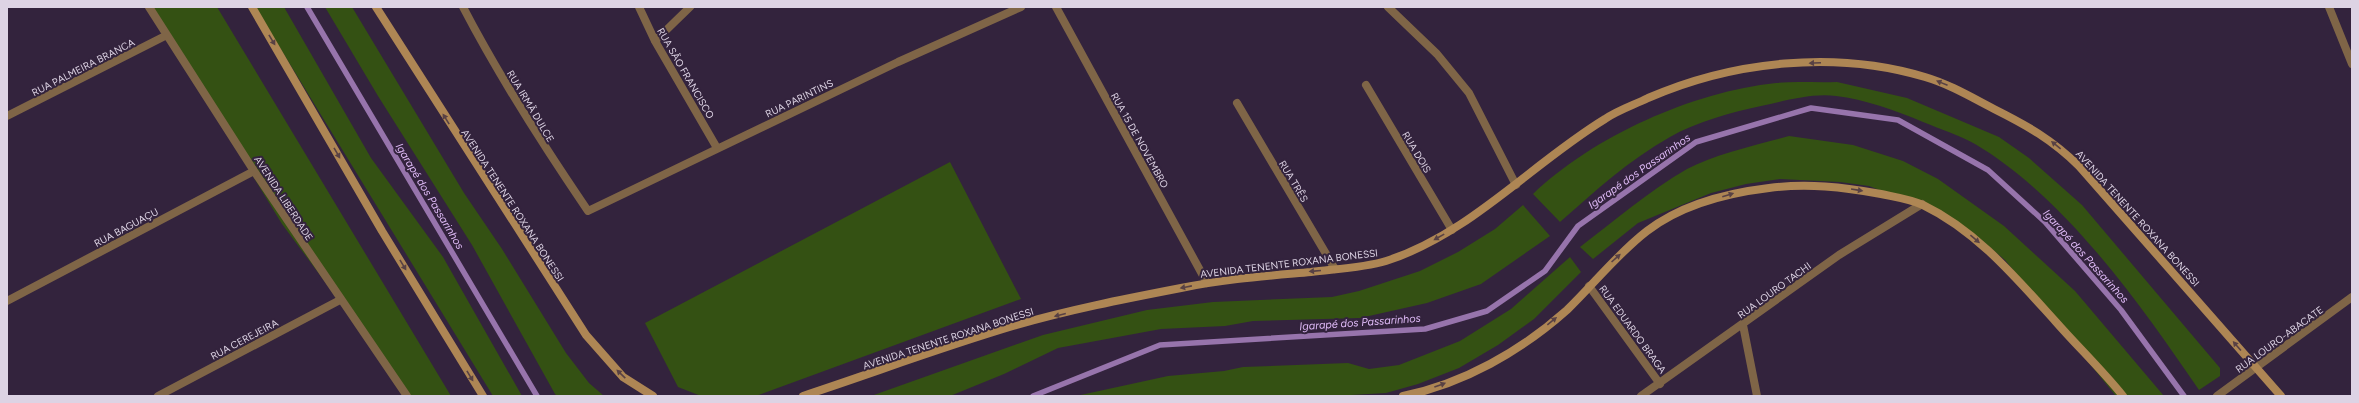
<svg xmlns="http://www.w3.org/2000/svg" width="2359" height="403" font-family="Figtree,sans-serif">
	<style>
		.green { fill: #345113 }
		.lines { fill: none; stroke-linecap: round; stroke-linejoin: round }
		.stream { stroke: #9774ac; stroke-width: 5.5 }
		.street { stroke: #7f6547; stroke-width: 8 }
		.secondary { stroke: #ae8654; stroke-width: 8 }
		.oneway { fill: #584144 }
		.labels { text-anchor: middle; stroke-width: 4; stroke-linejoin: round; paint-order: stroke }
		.street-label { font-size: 10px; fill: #ddd3e4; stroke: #33233d }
		.water-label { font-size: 11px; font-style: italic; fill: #e0bbf8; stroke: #33233d }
	</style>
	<rect width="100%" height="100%" fill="#33233d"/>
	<path class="green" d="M150,7H217L451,396H410L282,224Z
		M255,7H284L371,158L443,257L522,396H493Z
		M325,7H352L464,193L502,249L566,353L589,383L604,396H557L555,394L472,245L378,96Z
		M1837,82L1907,98L1999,137L2029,158L2082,205L2220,368V376L2199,390C2140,304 2066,198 1975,144C1959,135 1940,129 1923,122C1897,111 1864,99 1836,96C1811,93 1785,101 1761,106C1732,112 1696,122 1670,137C1629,160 1595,191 1560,222L1533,194C1594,136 1692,92 1776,83C1796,81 1817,83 1837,82Z
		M1789,136L1853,145L1903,161L1938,179L2004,226L2075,291L2164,396H2116L2005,260L1973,233L1945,215L1869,186L1840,182L1780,179L1746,184L1711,193L1638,223L1593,259L1580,247C1614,221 1649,191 1687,169C1715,154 1757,145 1789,136Z
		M950,162L1021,299L756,396H701L678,387L645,323Z
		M1523,205L1550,236L1481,284L1427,303L1360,318L1253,321L1225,326L1161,329L1058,348L1004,374L950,396H871L1043,335L1147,310L1213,302L1332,297L1359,291L1420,271L1458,252L1495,229Z
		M1570,257L1581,272L1534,319L1498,345L1459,368L1418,384L1386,393L1334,396H1076L1168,376L1224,371L1243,367L1348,363L1369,369L1399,365L1460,341L1511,309Z"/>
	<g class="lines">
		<path class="stream" d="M307,7L537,396
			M1033,396L1160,345L1425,329L1487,311L1545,271L1578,226L1696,142L1811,108L1898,120L1988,170L2045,222L2121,310L2184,396"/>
		<path class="street" d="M149,7L254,171L407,396
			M463,7C500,78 543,145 588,211L898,62L1021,7
			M639,7L655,41L717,148
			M1056,7L1207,283
			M1388,7L1437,54L1469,93L1516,185
			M2329,7L2352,64
			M655,41L690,7
			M1366,85L1452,230
			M1237,103L1335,269
			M7,116L167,35
			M1589,286L1660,384
			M7,301L254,171
			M1743,325L1757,396
			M158,396L340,300
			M1641,396L1839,255L1922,204
			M2217,396L2352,297"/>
		<path class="secondary" d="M252,7L382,231L483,396
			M376,7L586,335L623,377L653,396
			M803,396C873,373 942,347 1013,326C1068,310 1124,299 1181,288C1224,279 1267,276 1311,272C1335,269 1363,268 1386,261C1470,234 1531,164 1605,119C1618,110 1634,105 1648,98C1733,61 1835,50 1925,77C1949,84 1971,97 1994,109C2028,126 2051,139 2079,166L2281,396
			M1403,396C1463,384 1521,351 1567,310C1594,284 1617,254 1647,231C1681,205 1727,193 1769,188C1807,183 1843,187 1881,194C1895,197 1910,199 1923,205C1977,231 2016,278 2056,322C2078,347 2102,370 2123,396"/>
	</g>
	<defs><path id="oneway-solid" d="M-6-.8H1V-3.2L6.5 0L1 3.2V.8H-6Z"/></defs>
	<g class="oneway">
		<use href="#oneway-solid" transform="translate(272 40) rotate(59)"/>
		<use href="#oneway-solid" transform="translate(1815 63) rotate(177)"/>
		<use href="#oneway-solid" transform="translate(1942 83) rotate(-158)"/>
		<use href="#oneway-solid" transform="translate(446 119) rotate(-122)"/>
		<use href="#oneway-solid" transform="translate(2056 145) rotate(-141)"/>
		<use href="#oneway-solid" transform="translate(337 153) rotate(60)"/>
		<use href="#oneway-solid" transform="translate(1857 190) rotate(9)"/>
		<use href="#oneway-solid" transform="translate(1728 195) rotate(-17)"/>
		<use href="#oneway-solid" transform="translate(1439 237) rotate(151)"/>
		<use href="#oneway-solid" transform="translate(1975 239) rotate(40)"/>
		<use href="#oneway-solid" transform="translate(1616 258) rotate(-42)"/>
		<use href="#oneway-solid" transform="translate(403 265) rotate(59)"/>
		<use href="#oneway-solid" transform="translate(1315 271) rotate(175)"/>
		<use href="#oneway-solid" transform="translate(1186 287) rotate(169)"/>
		<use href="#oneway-solid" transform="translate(1060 315) rotate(166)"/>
		<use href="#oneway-solid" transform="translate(1552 321) rotate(-39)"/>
		<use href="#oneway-solid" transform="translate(2237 346) rotate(-131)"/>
		<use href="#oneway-solid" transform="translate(621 374) rotate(-136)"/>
		<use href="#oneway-solid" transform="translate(470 376) rotate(59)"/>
		<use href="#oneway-solid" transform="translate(1440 385) rotate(-20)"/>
	</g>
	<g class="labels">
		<g class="street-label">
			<text transform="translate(83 67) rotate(-27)" y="4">RUA PALMEIRA BRANCA</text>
			<text transform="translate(686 73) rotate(60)" y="4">RUA SÃO FRANCISCO</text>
			<text transform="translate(799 98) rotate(-26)" y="4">RUA PARINTINS</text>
			<text transform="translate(531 106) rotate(59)" y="4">RUA IRMÃ DULCE</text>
			<text transform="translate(1140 140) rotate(61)" y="4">RUA 15 DE NOVEMBRO</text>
			<text transform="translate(1417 152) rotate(59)" y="4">RUA DOIS</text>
			<text transform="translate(1294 181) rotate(59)" y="4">RUA TRÊS</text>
			<text transform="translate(284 198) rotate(57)" y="4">AVENIDA LIBERDADE</text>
			<text transform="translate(513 205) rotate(57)" y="4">AVENIDA TENENTE ROXANA BONESSI</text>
			<text transform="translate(2138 218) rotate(48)" y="4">AVENIDA TENENTE ROXANA BONESSI</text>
			<text transform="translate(126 227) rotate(-28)" y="4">RUA BAGUAÇU</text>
			<text transform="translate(1289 263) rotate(-7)" y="4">AVENIDA TENENTE ROXANA BONESSI</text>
			<text transform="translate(1774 290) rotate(-36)" y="4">RUA LOURO TACHI</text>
			<text transform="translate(1633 329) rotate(54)" y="4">RUA EDUARDO BRAGA</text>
			<text transform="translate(948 338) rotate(-18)" y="4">AVENIDA TENENTE ROXANA BONESSI</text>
			<text transform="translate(244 339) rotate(-28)" y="4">RUA CEREJEIRA</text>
			<text transform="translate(2279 339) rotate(-36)" y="4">RUA LOURO-ABACATE</text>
		</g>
		<g class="water-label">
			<text transform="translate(1639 171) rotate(-35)" y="4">Igarapé dos Passarinhos</text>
			<text transform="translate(430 196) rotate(59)" y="4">Igarapé dos Passarinhos</text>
			<text transform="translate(2086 256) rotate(48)" y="4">Igarapé dos Passarinhos</text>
			<text transform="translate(1360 322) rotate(-4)" y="4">Igarapé dos Passarinhos</text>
		</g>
	</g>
	<rect width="2359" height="403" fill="none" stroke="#ddd3e4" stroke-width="16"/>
</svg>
